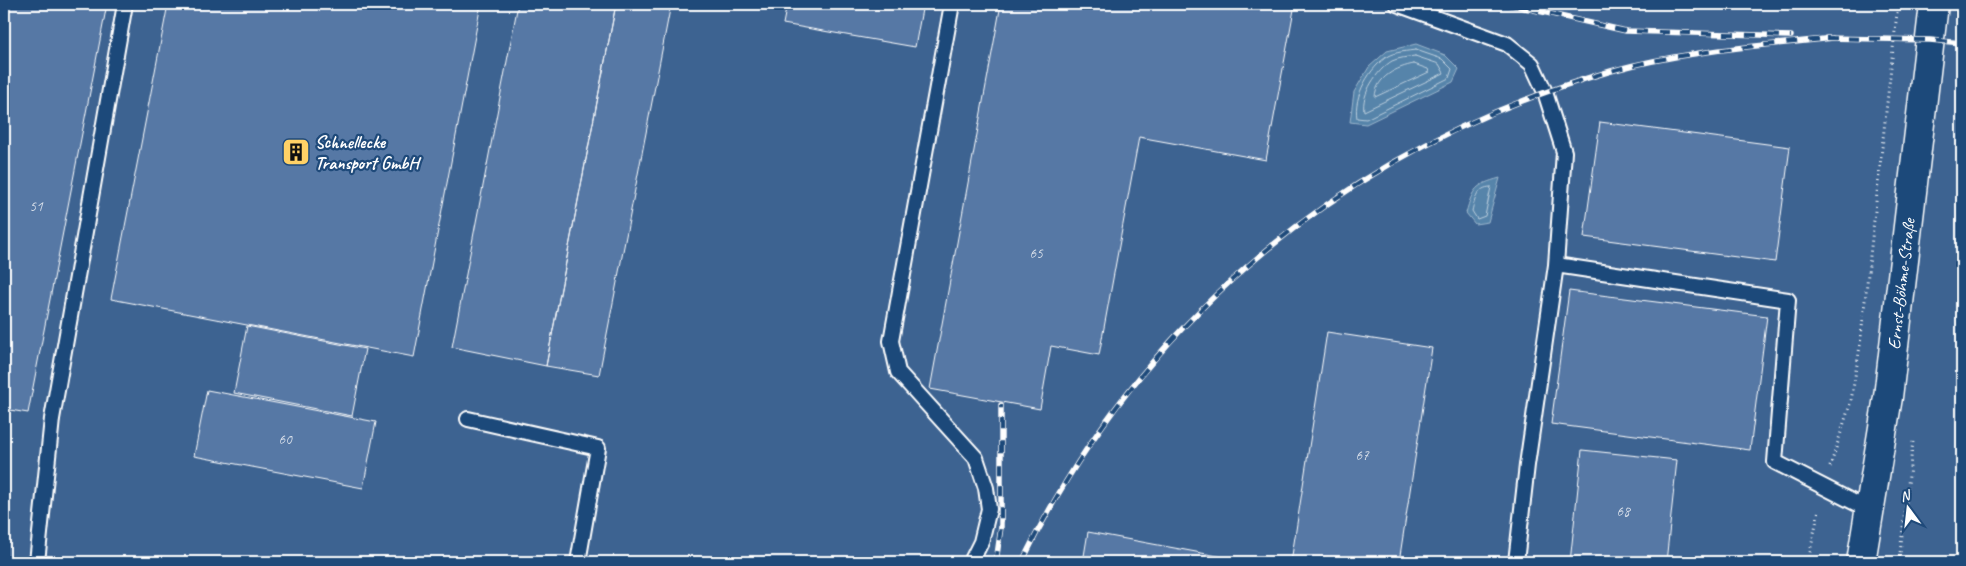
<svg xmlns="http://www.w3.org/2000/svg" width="1966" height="566" font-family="Caveat,sans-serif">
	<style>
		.built { fill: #3d6391 }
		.water { fill: #5684aa; stroke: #9ab5cc }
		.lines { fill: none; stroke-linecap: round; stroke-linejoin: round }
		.shore { stroke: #bbcedd; stroke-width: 1 }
		.building { fill: #5678a5; stroke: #fff }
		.lane-casing { stroke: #fff; stroke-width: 18 }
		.secondary-casing { stroke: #fff; stroke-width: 31 }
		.path { stroke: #fff; stroke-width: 3; stroke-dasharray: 1 4; stroke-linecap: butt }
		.lane { stroke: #1f4a7a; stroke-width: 14 }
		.secondary { stroke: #1f4a7a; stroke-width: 28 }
		.rail-casing { stroke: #fff; stroke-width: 5.5 }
		.rail { stroke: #1f4a7a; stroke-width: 4; stroke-dasharray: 11; stroke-linecap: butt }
		.labels { text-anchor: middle; stroke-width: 4.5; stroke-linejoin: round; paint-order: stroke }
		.number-label { font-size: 15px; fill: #d5dde8 }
		.poi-label { font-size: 18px; font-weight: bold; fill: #fff; stroke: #1f4a7a; text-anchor: start }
		.street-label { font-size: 18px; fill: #fff; stroke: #1f4a7a }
	</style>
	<rect width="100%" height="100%" fill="#2d5686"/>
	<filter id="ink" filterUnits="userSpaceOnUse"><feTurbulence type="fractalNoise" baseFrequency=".02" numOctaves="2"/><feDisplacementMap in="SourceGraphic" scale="10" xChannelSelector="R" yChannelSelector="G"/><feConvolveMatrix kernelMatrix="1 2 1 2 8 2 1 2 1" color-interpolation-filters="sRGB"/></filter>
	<g filter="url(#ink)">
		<path class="built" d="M4,4H1962V562H4Z"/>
		<path class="water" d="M1416,44L1445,55L1459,69L1453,82L1366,124L1350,122L1354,92L1369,67L1387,51Z
			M1500,178L1488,222L1475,224L1466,213C1473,188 1475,185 1500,178Z"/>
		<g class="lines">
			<path class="shore" d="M1416,50L1442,59L1452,69L1449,78L1366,119L1357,118C1353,96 1370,67 1388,56C1395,52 1408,51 1416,50Z
				M1415,56L1439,64L1444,73L1364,111C1361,94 1377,70 1392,61C1398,58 1408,57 1415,56Z
				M1414,64L1428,69L1429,72L1375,97C1376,77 1397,67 1414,64Z
				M1491,187L1485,216L1477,219L1472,211C1475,199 1477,187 1491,187Z"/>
		</g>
		<path class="building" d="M4,4H107L28,413L4,409Z
			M168,4H481L414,357L111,299Z
			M518,4H616L546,366L452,347Z
			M616,4H671L599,375L546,366Z
			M787,4H923L915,47L783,24Z
			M1001,4H1295L1266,160L1139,137L1099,355L1051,346L1040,409L930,389Z
			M1600,122L1790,147L1775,262L1584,237Z
			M1569,291L1767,316L1750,450L1551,424Z
			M247,326L365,349L352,416L234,393Z
			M1327,332L1432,348L1399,562H1291Z
			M207,390L376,422L363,488L194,456Z
			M1582,450L1677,460L1666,562H1570Z
			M1088,532L1250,562H1083Z"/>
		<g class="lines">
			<g class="lane-casing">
				<path id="lane" d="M952,4L891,341L898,372L976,458L986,488L989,509L981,542L971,562
					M1397,4L1507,44L1532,64L1545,92L1564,152L1556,265L1527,465L1516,562
					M1556,265L1788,300L1775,462L1869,510
					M468,419L598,448L578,562
					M37,562L52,419L125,4"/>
			</g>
			<g class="secondary-casing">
				<g id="secondary">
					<path id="s1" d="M1861,562L1888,397L1934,4"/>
				</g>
			</g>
			<path class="path" d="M1830,467L1851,401L1860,346L1898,4
				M4,556L17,559
				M1808,562L1819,509
				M1899,562L1913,441"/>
			<use href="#lane" class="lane"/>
			<use href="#secondary" class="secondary"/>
			<g class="rail-casing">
				<path id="rail" d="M1507,4L1626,31L1791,36
					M1826,38L1930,40L1962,43
					M996,562L1001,527V405
					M1022,562C1141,317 1350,146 1611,71C1684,51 1759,46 1833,38"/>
			</g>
			<use href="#rail" class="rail"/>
		</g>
	</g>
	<defs>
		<g id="building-square" transform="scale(1.4375)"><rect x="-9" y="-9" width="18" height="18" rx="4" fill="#ffd166" stroke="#1f4a7a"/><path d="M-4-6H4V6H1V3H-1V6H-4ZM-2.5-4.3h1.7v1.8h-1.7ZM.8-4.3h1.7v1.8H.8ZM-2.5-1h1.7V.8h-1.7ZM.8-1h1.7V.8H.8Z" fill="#111"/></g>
	</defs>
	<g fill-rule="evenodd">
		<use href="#building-square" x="296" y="152"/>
	</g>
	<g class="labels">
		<g class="number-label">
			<text x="36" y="211">51</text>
			<text x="1036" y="258">65</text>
			<text x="285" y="444">60</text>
			<text x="1362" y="460">67</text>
			<text x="1623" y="516">68</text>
		</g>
		<g class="poi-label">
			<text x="315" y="148">Schnellecke<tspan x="315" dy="21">Transport GmbH</tspan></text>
		</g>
		<g class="street-label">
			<text dy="6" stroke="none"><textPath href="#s1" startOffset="281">Ernst-Böhme-Straße</textPath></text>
		</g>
	</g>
	<rect width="1966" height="566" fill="none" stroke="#1f4a7a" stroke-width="20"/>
	<rect x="10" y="10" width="1946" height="546" fill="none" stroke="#fff" stroke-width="2" filter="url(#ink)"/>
	<g transform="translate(1908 508) rotate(345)" stroke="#1f4a7a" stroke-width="4" paint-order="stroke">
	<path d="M0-4L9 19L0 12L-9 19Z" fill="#ffffff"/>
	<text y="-8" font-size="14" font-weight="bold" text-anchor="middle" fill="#ffffff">N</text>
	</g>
</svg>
